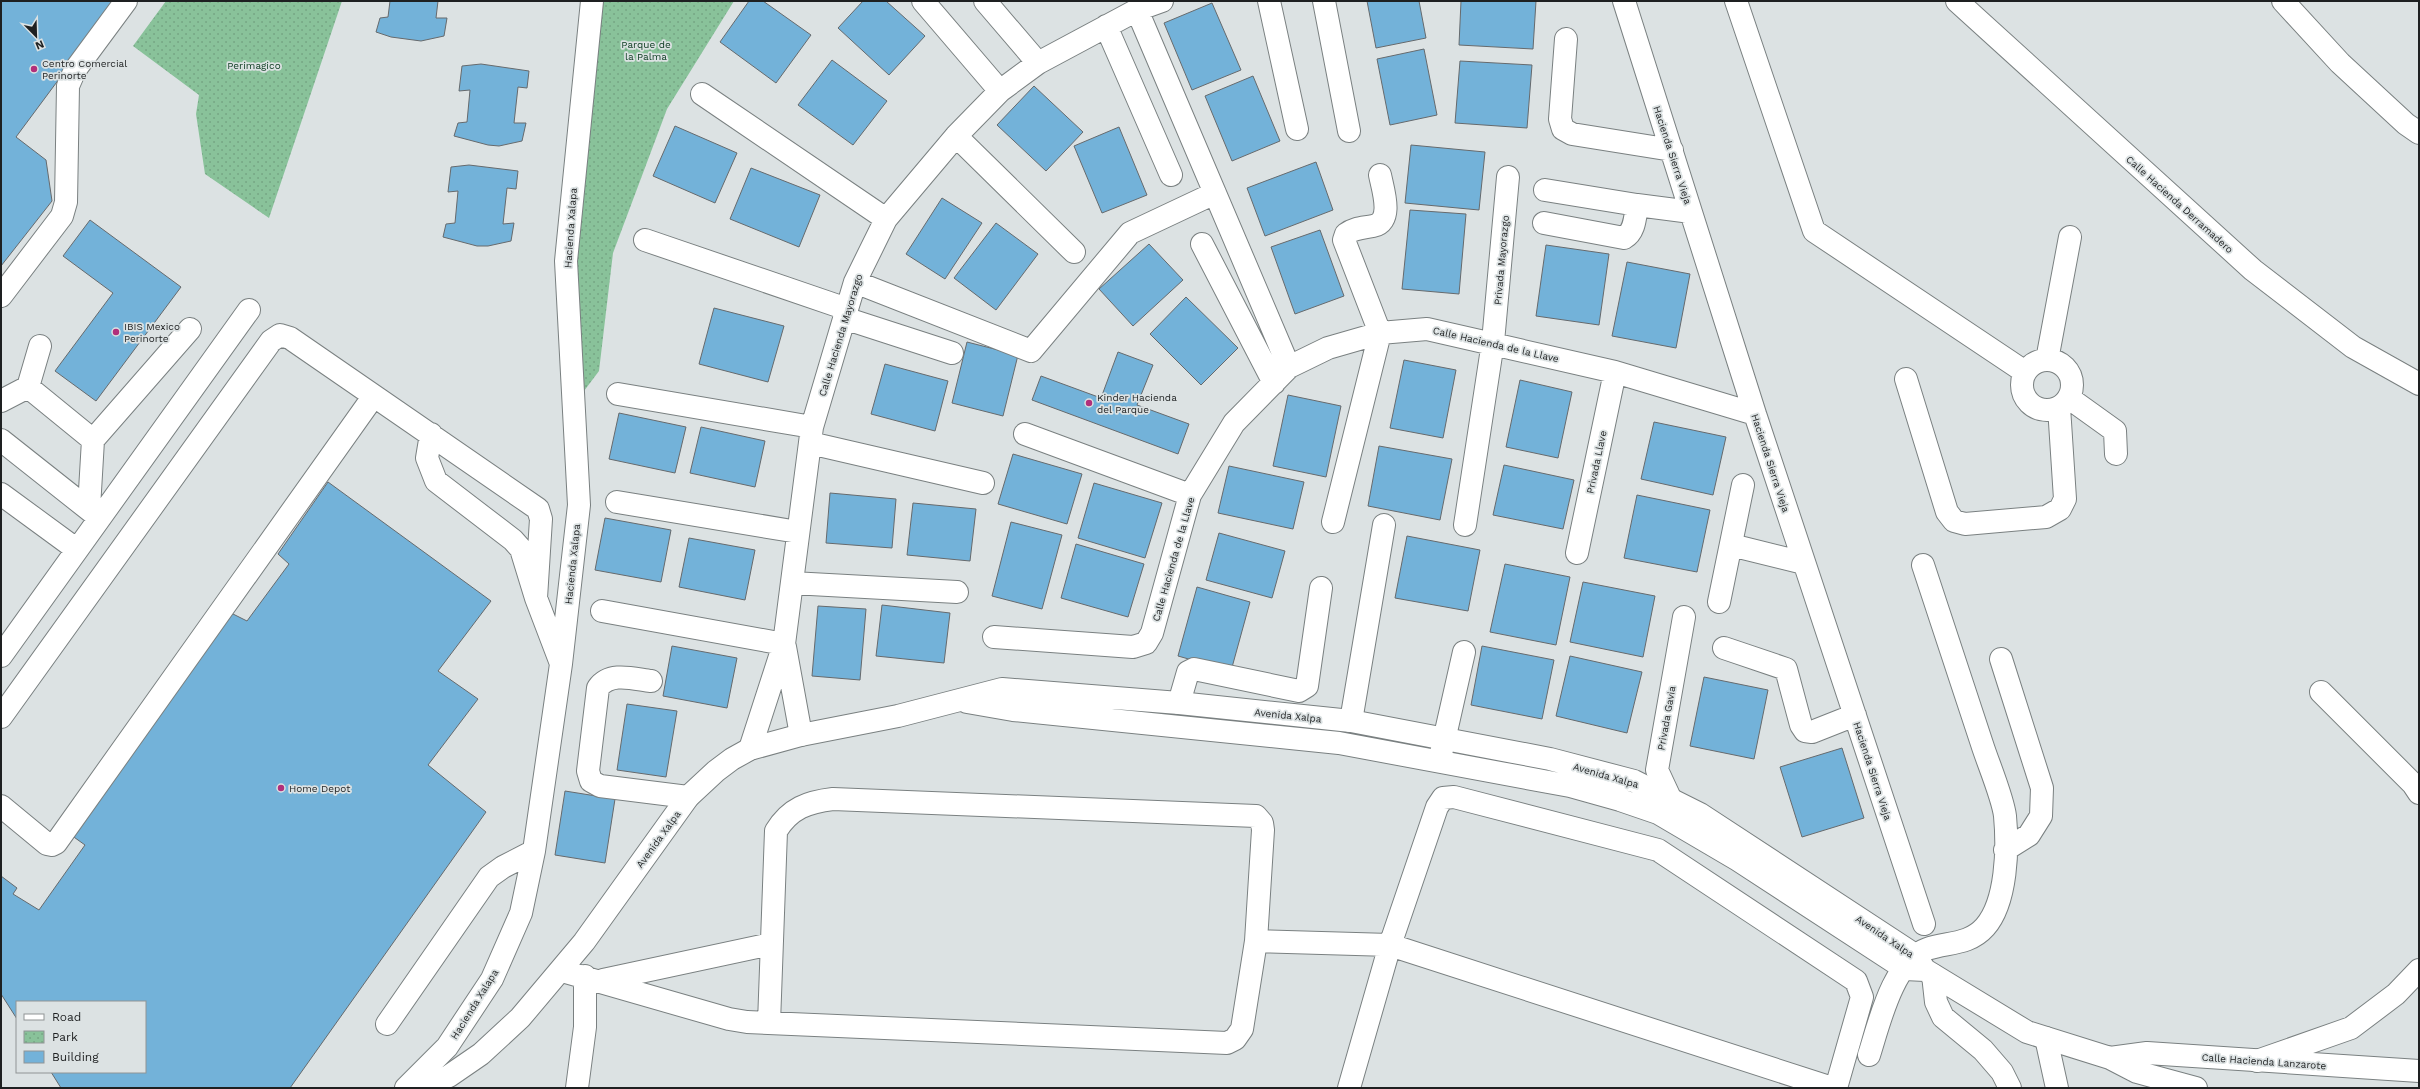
<svg xmlns="http://www.w3.org/2000/svg" width="2420" height="1089" font-family="'Work Sans',sans-serif">
	<style>
		.park { fill: url(#park-dots) }
		.building { fill: #73b2d9; stroke: #666a6d }
		.lines { fill: none; stroke-linecap: round; stroke-linejoin: round }
		.minor-casing { stroke: #7a8081; stroke-width: 24 }
		.major-casing { stroke: #7a8081; stroke-width: 24 }
		.minor { stroke: #fff; stroke-width: 22 }
		.major { stroke: #fff; stroke-width: 22 }
		.poi-dot { fill: #b12f7b; stroke: #dce2e3; stroke-width: 1.5 }
		.labels { text-anchor: middle; stroke-width: 3.5; stroke-linejoin: round; paint-order: stroke }
		.park-label { font-size: 10px; fill: #09391e; stroke: #dce2e3 }
		.poi-label { font-size: 10px; fill: #1e2021; stroke: #dce2e3; text-anchor: start }
		.street-label { font-size: 10px; fill: #1e2021; stroke: #dce2e3 }
	</style>
	<defs>
		<pattern id="park-dots" width="8" height="8" patternUnits="userSpaceOnUse"><rect width="8" height="8" fill="#89c29a"/><path d="M2 2h.1M6 6h.1" fill="none" stroke="#76a684" stroke-width="1.8" stroke-linecap="round"/></pattern>
	</defs>
	<rect width="100%" height="100%" fill="#dce2e3"/>
	<path class="park" d="M166,1H342L269,218L205,174L196,114L199,95L133,46Z
		M602,1H734L667,109L613,253L599,371L581,395L577,247Z"/>
	<path class="building" d="M1,1H117L16,137L46,160L52,201L1,266Z
		M390,1H438L436,18H447L444,36L421,41L391,37L376,32L380,18L388,17Z
		M749,1H763L811,35L776,83L720,42Z
		M863,1H886L925,36L889,75L838,28Z
		M1367,1H1419L1426,38L1376,48Z
		M1461,1H1536L1533,49L1459,45Z
		M1212,3L1241,70L1192,90L1164,23Z
		M1424,49L1437,115L1390,125L1377,59Z
		M832,60L887,101L853,145L798,105Z
		M1460,61L1532,65L1527,128L1455,123Z
		M481,64L529,71L527,88L518,87L514,123H526L522,141L499,146L488,145L454,136L458,123L467,122L470,90L459,91L462,66Z
		M1253,76L1280,141L1232,161L1205,96Z
		M1034,86L1083,132L1046,171L997,125Z
		M675,126L737,153L715,203L653,176Z
		M1119,127L1147,195L1102,213L1074,146Z
		M1411,145L1485,152L1479,210L1405,203Z
		M1316,162L1333,210L1265,236L1247,188Z
		M469,165L518,171L516,189L507,188L503,224L514,223L511,241L488,246H477L443,237L446,224L455,223L458,191L448,192L451,167Z
		M751,168L820,195L799,247L730,219Z
		M942,198L982,223L945,279L906,254Z
		M1410,210L1466,214L1459,294L1402,289Z
		M90,220L181,287L96,401L55,371L113,293L63,256Z
		M996,223L1038,254L996,310L954,278Z
		M1320,230L1344,296L1295,314L1271,247Z
		M1149,244L1183,280L1133,326L1099,289Z
		M1546,245L1609,254L1599,325L1536,316Z
		M1627,262L1690,274L1676,348L1612,336Z
		M1186,297L1238,348L1201,385L1150,334Z
		M714,308L784,326L768,382L699,364Z
		M967,342L1018,355L1003,416L952,403Z
		M1118,352L1153,365L1137,405L1189,424L1178,454L1032,400L1041,376L1101,398Z
		M1404,360L1456,370L1443,438L1390,428Z
		M885,364L948,381L935,431L871,414Z
		M1520,380L1572,392L1558,458L1506,447Z
		M1288,395L1341,406L1326,477L1273,466Z
		M619,413L686,427L675,473L609,459Z
		M1654,422L1726,437L1713,495L1641,479Z
		M701,427L765,441L755,487L690,473Z
		M1379,446L1452,459L1440,520L1368,506Z
		M1013,454L1082,474L1067,524L998,504Z
		M1504,465L1574,480L1563,529L1493,515Z
		M1229,466L1304,482L1293,529L1218,513Z
		M328,482L491,601L438,671L478,699L428,765L486,812L290,1088H61L51,1072H145V1002H17V1019L1,994V876L17,888L13,894L39,910L85,845L71,835L231,613L247,621L289,564L278,554Z
		M1094,483L1162,503L1145,558L1078,538Z
		M830,493L896,499L892,548L826,543Z
		M1637,495L1710,510L1697,572L1624,558Z
		M913,503L976,509L970,561L907,555Z
		M605,518L671,530L661,582L595,570Z
		M1011,522L1062,535L1042,609L992,596Z
		M1219,533L1285,551L1272,598L1206,580Z
		M1407,536L1480,550L1468,611L1395,598Z
		M689,538L755,550L745,600L679,587Z
		M1076,544L1144,564L1128,617L1061,598Z
		M1505,564L1570,577L1556,645L1490,632Z
		M1583,582L1655,596L1643,657L1570,642Z
		M1197,587L1250,602L1231,671L1178,656Z
		M882,605L950,613L944,663L876,656Z
		M818,606L866,609L860,680L812,676Z
		M672,646L737,658L727,708L663,696Z
		M1482,646L1554,660L1542,719L1471,705Z
		M1570,656L1642,672L1627,733L1556,716Z
		M1704,677L1768,690L1754,759L1690,746Z
		M627,704L677,711L666,777L617,770Z
		M1842,748L1864,818L1802,837L1780,767Z
		M565,791L615,799L605,863L555,855Z"/>
	<g class="lines">
		<g class="minor-casing">
			<path id="minor" d="M923,1L1000,91
				M985,1L1038,63
				M1269,1L1297,129
				M1324,1L1349,131
				M1624,1L1755,414L1924,924
				M1736,1L1814,231L2025,372
				M1957,1L2253,270L2353,347L2419,384
				M2283,1L2340,63L2406,124L2419,133
				M1137,10L1289,367
				M1106,26L1171,175
				M1566,39L1560,119L1563,129L1572,134L1672,150
				M702,94L886,219
				M956,136L1074,252
				M1637,205L1691,212
				M1544,223L1624,238C1635,232 1635,217 1637,205L1545,190
				M645,240L847,309
				M1202,244L1274,383
				M855,282L1031,351L1130,233L1215,193
				M1,296L62,216L66,202L68,86L75,70L126,1
				M844,318L952,353
				M2047,360L2070,237
				M2022 385a25 25 0 1 1 50 0a25 25 0 1 1-50 0Z
				M1906,379L1947,512L1954,521L1965,524L2046,517L2060,509L2065,499L2059,407
				M28,387L93,440
				M618,394L812,427
				M2069,398L2115,431L2116,454
				M1,401L28,387L40,346
				M431,434L427,458L436,481L513,540L521,549L536,598L560,661
				M1025,434L1190,495
				M1,440L97,516
				M810,443L983,483
				M1,494L76,549
				M617,502L798,532
				M89,508L93,440L190,329
				M1333,522L1380,333L1344,240L1346,234C1354,228 1363,228 1373,226C1394,222 1383,190 1380,175
				M1465,525L1493,342L1508,177
				M1731,545L1804,563
				M1577,553L1615,372
				M792,583L957,592
				M1719,602L1743,485
				M602,611L784,644
				M994,637L1133,647L1146,643L1152,633L1190,495L1234,423L1289,367L1328,348L1380,333L1427,329L1615,372L1755,414
				M785,647L801,735
				M1724,648L1786,669L1801,725L1805,731L1812,732L1855,715
				M1,656L249,310
				M2001,659L2042,788L2041,816L2029,835L2005,850
				M651,681C634,679 610,671 598,688L588,771L591,781L600,786L688,797
				M2321,692L2413,784L2419,793
				M1179,703L1188,672L1194,669L1299,691L1307,686L1321,588
				M1,717L271,341L280,335L290,338L538,509L541,519L536,598
				M1351,721L1384,525
				M750,749L784,644L812,427L855,282L886,219L956,136L1000,91L1038,63L1137,10L1162,1
				M1440,758L1464,652
				M1,806L47,844L52,845L56,843L373,397
				M1661,809L1670,798L1657,770L1684,617
				M562,971L729,1019L747,1022L1227,1043L1235,1039L1242,1029L1256,941L1390,945L1832,1088
				M1933,975L1936,1002L1943,1017L1983,1050L2002,1072L2010,1088
				M603,980L771,944
				M769,1023L776,831C790,808 808,802 833,799L1256,816L1262,823L1263,830L1256,941
				M387,1024L489,877L503,867L534,851
				M2046,1038L2057,1088
				M1869,1055C1879,1024 1893,961 1927,949C1948,942 1969,945 1985,927C2007,902 2008,848 2005,816C2003,798 1988,763 1982,744C1962,684 1943,625 1923,565
				M2257,1061L2351,1028L2396,994L2419,970
				M406,1088L447,1047L492,979L521,913L534,851L561,664L579,505L566,261L592,1
				M577,1088L585,1027V976
				M1349,1088L1390,945L1437,807L1443,798L1454,797L1658,850L1856,981L1862,997L1836,1088"/>
		</g>
		<g class="major-casing">
			<path id="major" d="M967,702L1013,710L1339,743L1570,786L1620,800L1658,813L1738,860L1905,969L1925,970
				M2110,1058L2147,1053L2419,1071
				M422,1088L449,1076L481,1054L520,1018L584,942L688,797L716,771L732,759L750,749L801,735L898,716L1002,689L1179,703L1351,721L1550,759L1634,781L1700,814L1915,955L1925,970L2027,1032L2110,1058L2137,1072L2196,1088"/>
		</g>
		<use href="#minor" class="minor"/>
		<use href="#major" class="major"/>
	</g>
	<g class="poi-dot">
		<circle cx="34" cy="69" r="4"/>
		<circle cx="116" cy="332" r="4"/>
		<circle cx="1089" cy="403" r="4"/>
		<circle cx="281" cy="788" r="4"/>
	</g>
	<g class="labels">
		<g class="park-label">
			<text x="646" y="48">Parque de<tspan x="646" dy="12">la Palma</tspan></text>
			<text x="254" y="69">Perimagico</text>
		</g>
		<g class="poi-label">
			<text x="42" y="67">Centro Comercial<tspan x="42" dy="12">Perinorte</tspan></text>
			<text x="124" y="330">IBIS Mexico<tspan x="124" dy="12">Perinorte</tspan></text>
			<text x="1097" y="401">Kinder Hacienda<tspan x="1097" dy="12">del Parque</tspan></text>
			<text x="289" y="792">Home Depot</text>
		</g>
		<g class="street-label">
			<text transform="translate(1673 155) rotate(72)" y="4">Hacienda Sierra Vieja</text>
			<text transform="translate(2180 204) rotate(42)" y="4">Calle Hacienda Derramadero</text>
			<text transform="translate(570 228) rotate(-86)" y="4">Hacienda Xalapa</text>
			<text transform="translate(1501 260) rotate(-85)" y="4">Privada Mayorazgo</text>
			<text transform="translate(840 335) rotate(-73)" y="4">Calle Hacienda Mayorazgo</text>
			<text transform="translate(1496 344) rotate(13)" y="4">Calle Hacienda de la Llave</text>
			<text transform="translate(1596 462) rotate(-78)" y="4">Privada Llave</text>
			<text transform="translate(1771 463) rotate(72)" y="4">Hacienda Sierra Vieja</text>
			<text transform="translate(1173 559) rotate(-74)" y="4">Calle Hacienda de la Llave</text>
			<text transform="translate(572 564) rotate(-84)" y="4">Hacienda Xalapa</text>
			<text transform="translate(1288 715) rotate(6)" y="4">Avenida Xalpa</text>
			<text transform="translate(1666 718) rotate(-80)" y="4">Privada Gavia</text>
			<text transform="translate(1873 771) rotate(72)" y="4">Hacienda Sierra Vieja</text>
			<text transform="translate(1606 775) rotate(16)" y="4">Avenida Xalpa</text>
			<text transform="translate(658 839) rotate(-54)" y="4">Avenida Xalpa</text>
			<text transform="translate(1885 936) rotate(34)" y="4">Avenida Xalpa</text>
			<text transform="translate(474 1004) rotate(-58)" y="4">Hacienda Xalapa</text>
			<text transform="translate(2264 1061) rotate(4)" y="4">Calle Hacienda Lanzarote</text>
		</g>
	</g>
	<rect width="2420" height="1089" fill="none" stroke="#1e2021" stroke-width="4"/>
	<rect x="16" y="1001" width="130" height="72" fill="#dce2e3" stroke="#909495"/>
	<rect x="24" y="1014" width="20" height="6" fill="#ffffff" stroke="#909495"/>
	<text x="52" y="1021" font-size="12" fill="#1e2021">Road</text>
	<rect x="24" y="1031" width="20" height="12" fill="url(#park-dots)" stroke="#909495"/>
	<text x="52" y="1041" font-size="12" fill="#1e2021">Park</text>
	<rect x="24" y="1051" width="20" height="12" fill="#73b2d9" stroke="#909495"/>
	<text x="52" y="1061" font-size="12" fill="#1e2021">Building</text>
	<g transform="translate(36 36) rotate(157)" stroke="#dce2e3" stroke-width="3" paint-order="stroke">
	<path d="M0-3L7 15L0 10L-7 15Z" fill="#1e2021"/>
	<text y="-6" font-size="11" font-weight="bold" text-anchor="middle" fill="#1e2021">N</text>
	</g>
</svg>
